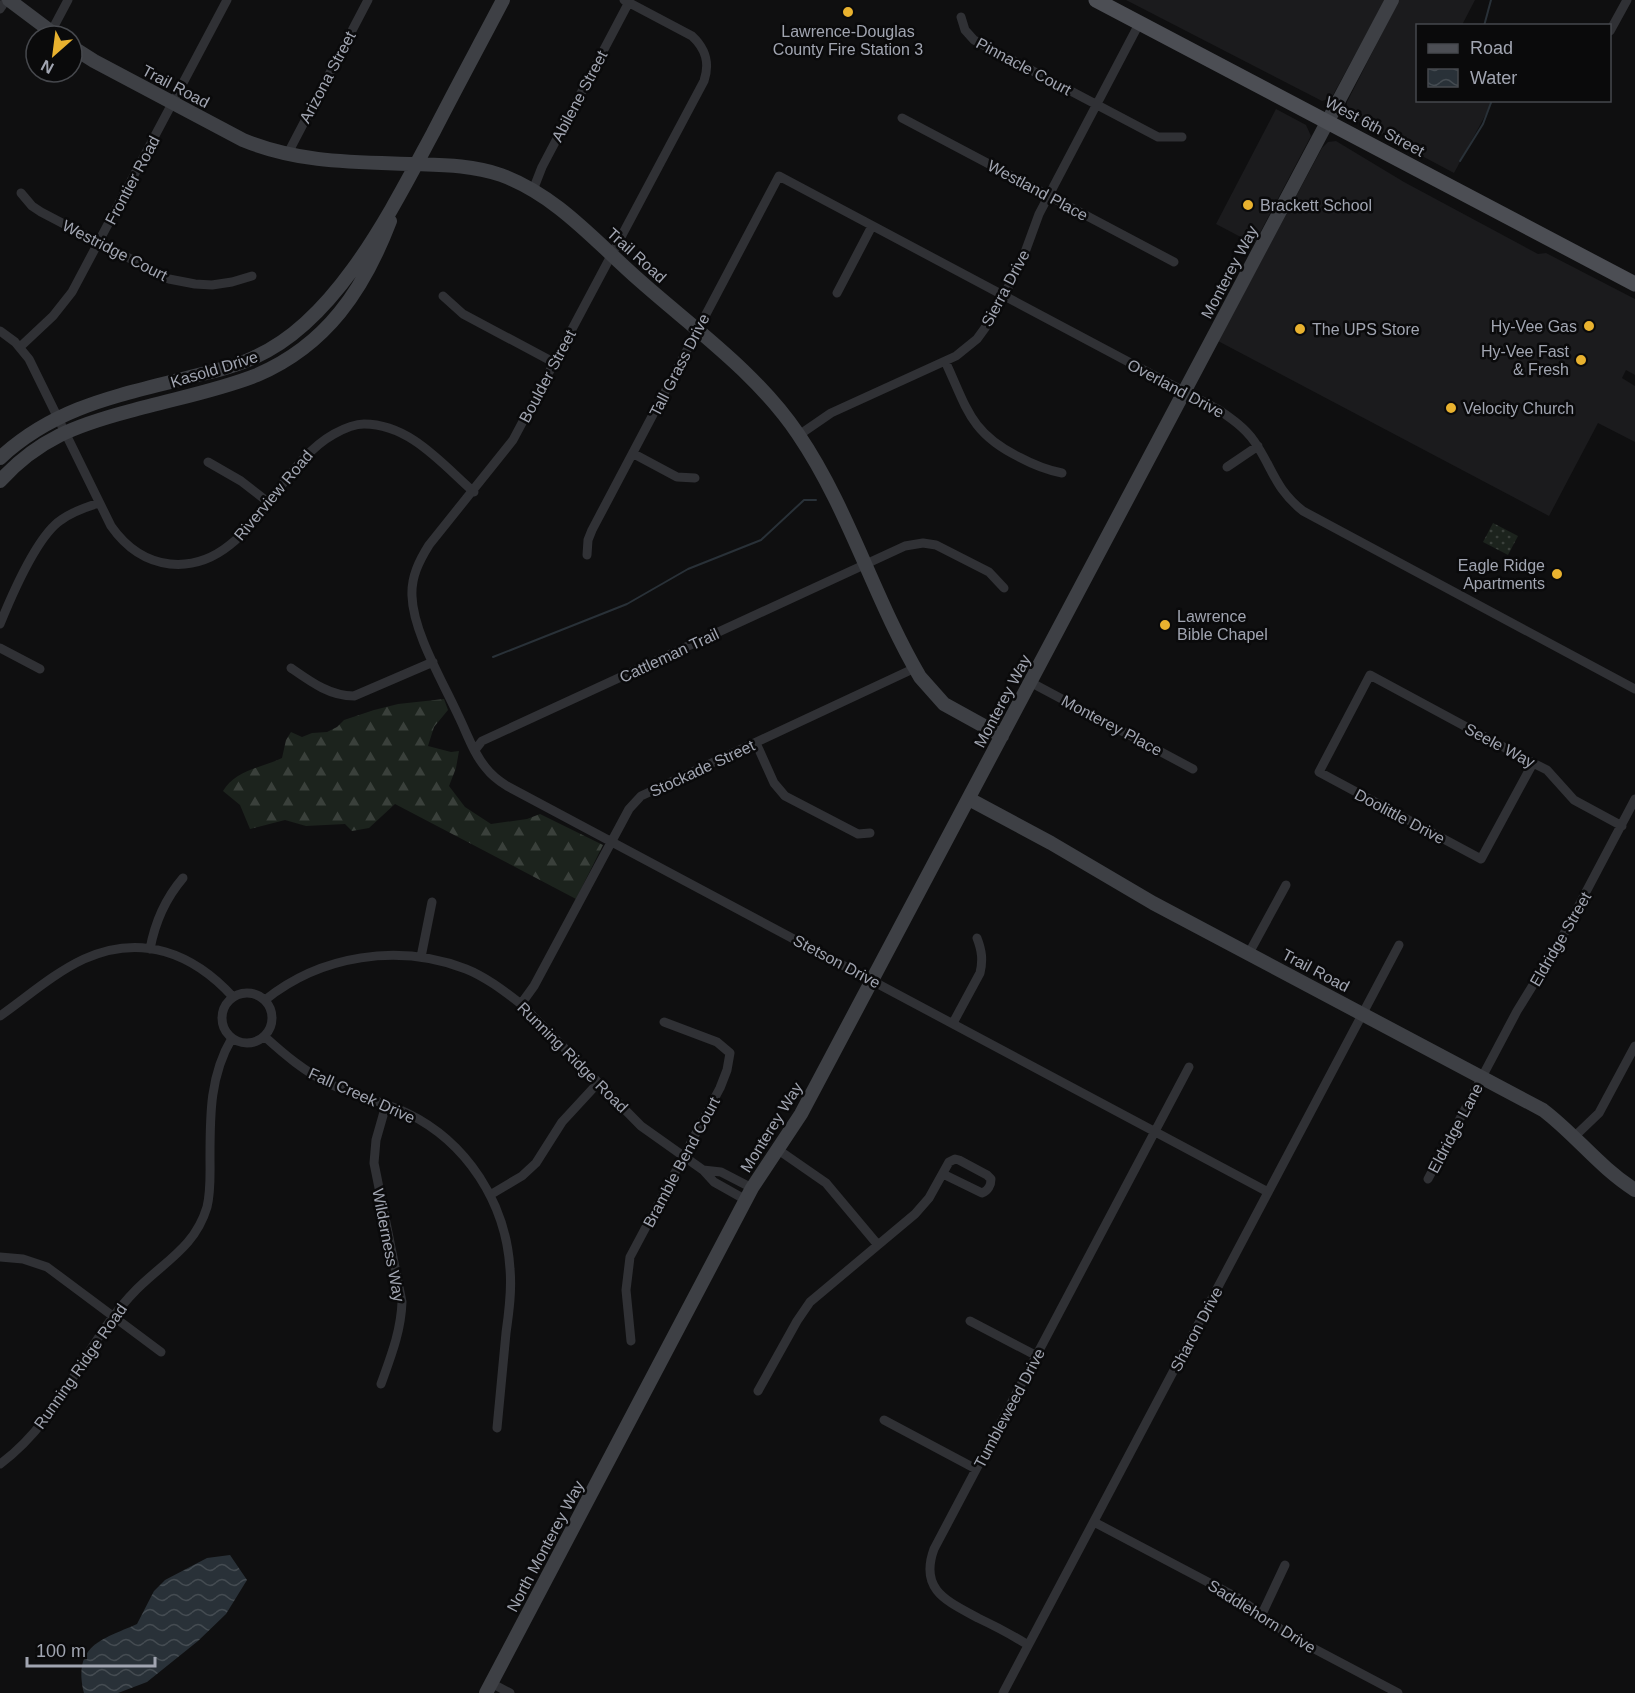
<svg xmlns="http://www.w3.org/2000/svg" width="1635" height="1693" font-family="Helvetica,sans-serif">
	<style>
		.built { fill: #1b1b1d }
		.grass { fill: url(#grass-dots) }
		.forest { fill: url(#forest-firs) }
		.water { fill: url(#water-waves) }
		.lines { fill: none; stroke-linecap: round; stroke-linejoin: round }
		.stream { stroke: #293138; stroke-width: 2 }
		.street { stroke: #303135; stroke-width: 9 }
		.secondary { stroke: #3e4045; stroke-width: 14 }
		.primary { stroke: #4c4e54; stroke-width: 15 }
		.poi-dot { fill: #e9b22f; stroke: #0a0a0b; stroke-width: 2 }
		.labels { text-anchor: middle; stroke-width: 5; stroke-linejoin: round; paint-order: stroke }
		.poi-label { font-size: 16px; fill: #a1a5b1; stroke: #0a0a0b; text-anchor: start }
		.street-label { font-size: 16px; fill: #a1a5b1; stroke: #0a0a0b }
	</style>
	<defs>
		<pattern id="grass-dots" width="8" height="8" patternUnits="userSpaceOnUse" patternTransform="scale(1.5)"><rect width="8" height="8" fill="#1c231d"/><path d="M2 2h.1M6 6h.1" fill="none" stroke="#3a403b" stroke-width="1.8" stroke-linecap="round"/></pattern>
		<pattern id="forest-firs" width="22" height="20" patternUnits="userSpaceOnUse" patternTransform="scale(1.5)"><rect width="22" height="20" fill="#1c231d"/><path d="M5 1l3.5 6h-7zM16 11l3.5 6h-7z" fill="#3a403b"/></pattern>
		<pattern id="water-waves" width="16" height="10" patternUnits="userSpaceOnUse" patternTransform="scale(1.5)"><rect width="16" height="10" fill="#293138"/><path d="M0 5q4-4 8 0t8 0" fill="none" stroke="#454c52"/></pattern>
	</defs>
	<rect width="100%" height="100%" fill="#0f0f10"/>
	<path class="built" d="M1126,0H1385L1333,95L1329,99L1322,101Z
		M1399,0H1475L1462,25L1418,26V100L1493,101L1454,173L1349,117L1346,113L1347,102Z
		M1276,109L1306,125L1311,136L1254,244L1216,224Z
		M1336,141L1404,182L1538,254L1546,253L1635,299V375L1626,370L1622,378L1635,386V442L1598,423L1549,516L1218,341L1322,148L1328,142Z"/>
	<path class="grass" d="M1493,523L1518,536L1508,555L1483,542Z"/>
	<path class="forest" d="M444,699L448,710L434,727L428,746L451,752L459,751L456,768L449,786L465,807L491,824L527,819L540,814L603,845L576,899L395,804L369,828L352,831L345,824L306,826L285,820L250,829L240,805L223,791C236,770 261,768 282,758L286,740L291,732L302,737L312,733L327,732L337,727L344,720L374,710L398,704Z"/>
	<path class="water" d="M230,1555L247,1580L226,1614L198,1641L147,1682L118,1693H84C73,1645 101,1640 137,1624L154,1591L165,1580L207,1558Z"/>
	<g class="lines">
		<path class="stream" d="M1484,26L1491,0
			M1460,161L1483,124L1492,100
			M493,657L627,604L688,569L761,540L804,500H816"/>
		<path class="street" d="M624,0L692,36C706,49 710,63 704,81L513,440L429,545C419,561 411,577 412,596C413,632 443,682 458,715C467,733 473,753 486,768C492,776 499,781 507,786L1268,1192
			M0,9L6,0
			M961,17L965,30L974,40L1158,137H1182
			M1610,31L1627,0
			M51,32L68,0
			M902,118L1174,262
			M287,155L368,0
			M533,190L542,167L629,2
			M21,193L32,206L41,212L169,279L195,284L212,285L232,282L252,276
			M837,293L872,226
			M443,296L463,314L555,363
			M0,331L15,342L29,359L111,526C125,546 144,561 170,564C249,572 274,467 334,434C343,429 353,424 364,424C410,424 442,464 474,492
			M20,347L53,316L72,292L227,0
			M945,361C967,408 970,433 1019,457C1034,465 1046,470 1062,473
			M799,435L831,413L956,356L977,339L985,328L1020,266L1039,214L1140,22
			M634,454L677,477L695,478
			M208,462L241,481L268,502
			M1227,467L1258,446
			M587,555L588,540L592,530L779,176L1219,410C1232,419 1245,428 1254,441C1273,468 1274,488 1303,511L1635,689
			M0,624C11,597 37,536 61,520C72,512 86,507 99,503
			M0,648L40,669
			M291,668C311,682 330,696 354,696L433,662
			M1030,682L1193,769
			M756,743L774,783L785,796L858,834L870,833
			M475,750L482,741L905,546L923,543L936,545L989,572L1004,588
			M1533,763L1481,859L1319,772L1370,675L1533,763L1547,770L1574,800L1622,826
			M150,949C155,922 165,899 183,878
			M1249,953L1286,885
			M421,957L432,902
			M222 1018a25 25 0 1 1 50 0a25 25 0 1 1-50 0Z
			M265,1000C321,955 398,943 466,969C486,977 504,991 521,1004L641,1126L703,1170L714,1182L746,1200
			M521,1004L534,986L629,809L641,796L915,668
			M0,1016C27,997 54,973 84,959C141,933 193,953 233,997
			M953,1023L980,973C983,960 982,951 977,938
			M264,1036C285,1055 305,1072 330,1084C355,1096 382,1101 407,1113C467,1142 506,1203 510,1269C512,1290 509,1312 506,1333C503,1364 500,1396 497,1428
			M1574,1137L1599,1113L1635,1046
			M777,1149L826,1183L878,1245
			M703,1170L721,1172L752,1188
			M1428,1179L1517,1011L1559,943L1635,799
			M490,1195L522,1176L536,1163L562,1122L598,1083
			M0,1257L23,1259L47,1267L161,1352
			M970,1321L1037,1356
			M631,1341L626,1290L630,1257L720,1088L727,1070L730,1053L717,1042L664,1022
			M381,1384C391,1356 401,1331 402,1302L374,1163L376,1140L386,1105
			M758,1391L797,1321L810,1302L915,1214L929,1198L949,1162L955,1159L959,1160L987,1175L991,1179C991,1185 988,1191 982,1193L943,1174
			M884,1420L976,1469
			M0,1464C62,1419 84,1342 137,1289C165,1261 195,1247 207,1207C211,1191 210,1173 210,1157C210,1114 210,1075 232,1038
			M1094,1522L1240,1599L1290,1636L1398,1693
			M1262,1614L1285,1565
			M1028,1645C1012,1635 995,1626 978,1618C947,1601 919,1590 934,1549L1189,1067
			M491,1683L510,1693
			M1003,1693L1399,945"/>
		<path class="secondary" d="M9,0L57,36
			M72,47L94,61L243,140C299,163 353,162 413,164C442,165 472,165 501,175C556,195 595,241 638,279C693,328 756,372 798,434C849,509 874,599 920,677L944,704L1002,736
			M0,458C57,405 122,395 194,376C215,371 236,366 255,357C337,321 392,209 433,133C456,88 480,44 503,0
			M0,481C38,439 77,425 130,411C172,399 217,391 257,375C327,345 364,289 390,221
			M969,799L1051,843L1153,903L1543,1110C1576,1135 1599,1167 1635,1190
			M486,1693L752,1188L801,1114L1392,0"/>
		<path class="primary" d="M1096,0L1635,284"/>
	</g>
	<g class="poi-dot">
		<circle cx="848" cy="12" r="6"/>
		<circle cx="1248" cy="205" r="6"/>
		<circle cx="1589" cy="326" r="6"/>
		<circle cx="1300" cy="329" r="6"/>
		<circle cx="1581" cy="360" r="6"/>
		<circle cx="1451" cy="408" r="6"/>
		<circle cx="1557" cy="574" r="6"/>
		<circle cx="1165" cy="625" r="6"/>
	</g>
	<g class="labels">
		<g class="poi-label">
			<text x="848" y="37" text-anchor="middle">Lawrence-Douglas<tspan x="848" dy="18">County Fire Station 3</tspan></text>
			<text x="1260" y="211">Brackett School</text>
			<text x="1577" y="332" text-anchor="end">Hy-Vee Gas</text>
			<text x="1312" y="335">The UPS Store</text>
			<text x="1569" y="357" text-anchor="end">Hy-Vee Fast<tspan x="1569" dy="18">&amp; Fresh</tspan></text>
			<text x="1463" y="414">Velocity Church</text>
			<text x="1545" y="571" text-anchor="end">Eagle Ridge<tspan x="1545" dy="18">Apartments</tspan></text>
			<text x="1177" y="622">Lawrence<tspan x="1177" dy="18">Bible Chapel</tspan></text>
		</g>
		<g class="street-label">
			<text transform="translate(1024 66) rotate(28)" y="6">Pinnacle Court</text>
			<text transform="translate(327 77) rotate(-62)" y="6">Arizona Street</text>
			<text transform="translate(176 86) rotate(28)" y="6">Trail Road</text>
			<text transform="translate(579 96) rotate(-62)" y="6">Abilene Street</text>
			<text transform="translate(1375 126) rotate(28)" y="6">West 6th Street</text>
			<text transform="translate(132 180) rotate(-62)" y="6">Frontier Road</text>
			<text transform="translate(1038 190) rotate(28)" y="6">Westland Place</text>
			<text transform="translate(115 250) rotate(27)" y="6">Westridge Court</text>
			<text transform="translate(637 255) rotate(42)" y="6">Trail Road</text>
			<text transform="translate(1229 272) rotate(-62)" y="6">Monterey Way</text>
			<text transform="translate(1005 288) rotate(-62)" y="6">Sierra Drive</text>
			<text transform="translate(679 365) rotate(-63)" y="6">Tall Grass Drive</text>
			<text transform="translate(214 369) rotate(-17)" y="6">Kasold Drive</text>
			<text transform="translate(547 376) rotate(-62)" y="6">Boulder Street</text>
			<text transform="translate(1176 388) rotate(28)" y="6">Overland Drive</text>
			<text transform="translate(273 495) rotate(-50)" y="6">Riverview Road</text>
			<text transform="translate(669 655) rotate(-25)" y="6">Cattleman Trail</text>
			<text transform="translate(1002 701) rotate(-62)" y="6">Monterey Way</text>
			<text transform="translate(1112 725) rotate(28)" y="6">Monterey Place</text>
			<text transform="translate(1500 745) rotate(28)" y="6">Seele Way</text>
			<text transform="translate(702 768) rotate(-25)" y="6">Stockade Street</text>
			<text transform="translate(1400 816) rotate(28)" y="6">Doolittle Drive</text>
			<text transform="translate(1560 939) rotate(-60)" y="6">Eldridge Street</text>
			<text transform="translate(837 961) rotate(28)" y="6">Stetson Drive</text>
			<text transform="translate(1316 970) rotate(28)" y="6">Trail Road</text>
			<text transform="translate(573 1057) rotate(45)" y="6">Running Ridge Road</text>
			<text transform="translate(362 1095) rotate(24)" y="6">Fall Creek Drive</text>
			<text transform="translate(771 1127) rotate(-58)" y="6">Monterey Way</text>
			<text transform="translate(1455 1128) rotate(-62)" y="6">Eldridge Lane</text>
			<text transform="translate(681 1162) rotate(-62)" y="6">Bramble Bend Court</text>
			<text transform="translate(389 1245) rotate(79)" y="6">Wilderness Way</text>
			<text transform="translate(1196 1329) rotate(-62)" y="6">Sharon Drive</text>
			<text transform="translate(80 1366) rotate(-55)" y="6">Running Ridge Road</text>
			<text transform="translate(1009 1408) rotate(-62)" y="6">Tumbleweed Drive</text>
			<text transform="translate(545 1546) rotate(-62)" y="6">North Monterey Way</text>
			<text transform="translate(1262 1616) rotate(32)" y="6">Saddlehorn Drive</text>
		</g>
	</g>
	<rect x="1416" y="24" width="195" height="78" fill="#0a0a0b" stroke="#46484d" stroke-width="1.5"/>
	<rect x="1428" y="44" width="30" height="9" fill="#4c4e54" stroke="#46484d" stroke-width="1.5"/>
	<text x="1470" y="54" font-size="18" fill="#a1a5b1">Road</text>
	<rect x="1428" y="69" width="30" height="18" fill="url(#water-waves)" stroke="#46484d" stroke-width="1.5"/>
	<text x="1470" y="84" font-size="18" fill="#a1a5b1">Water</text>
	<g transform="translate(54 54) rotate(208)"><circle r="28" fill="#0a0a0b" stroke="#46484d" stroke-width="1.5"/>
	<path d="M0-4.5L10 22L0 15L-10 22Z" fill="#e9b22f"/>
	<text y="-9" font-size="16" font-weight="bold" text-anchor="middle" fill="#a1a5b1">N</text>
	</g>
	<path d="M27 1657v9h128v-9" fill="none" stroke="#a1a5b1" stroke-width="3"/>
	<text x="36" y="1657" font-size="18" fill="#a1a5b1" stroke="#0a0a0b" stroke-width="4.5" paint-order="stroke">100 m</text>
</svg>
